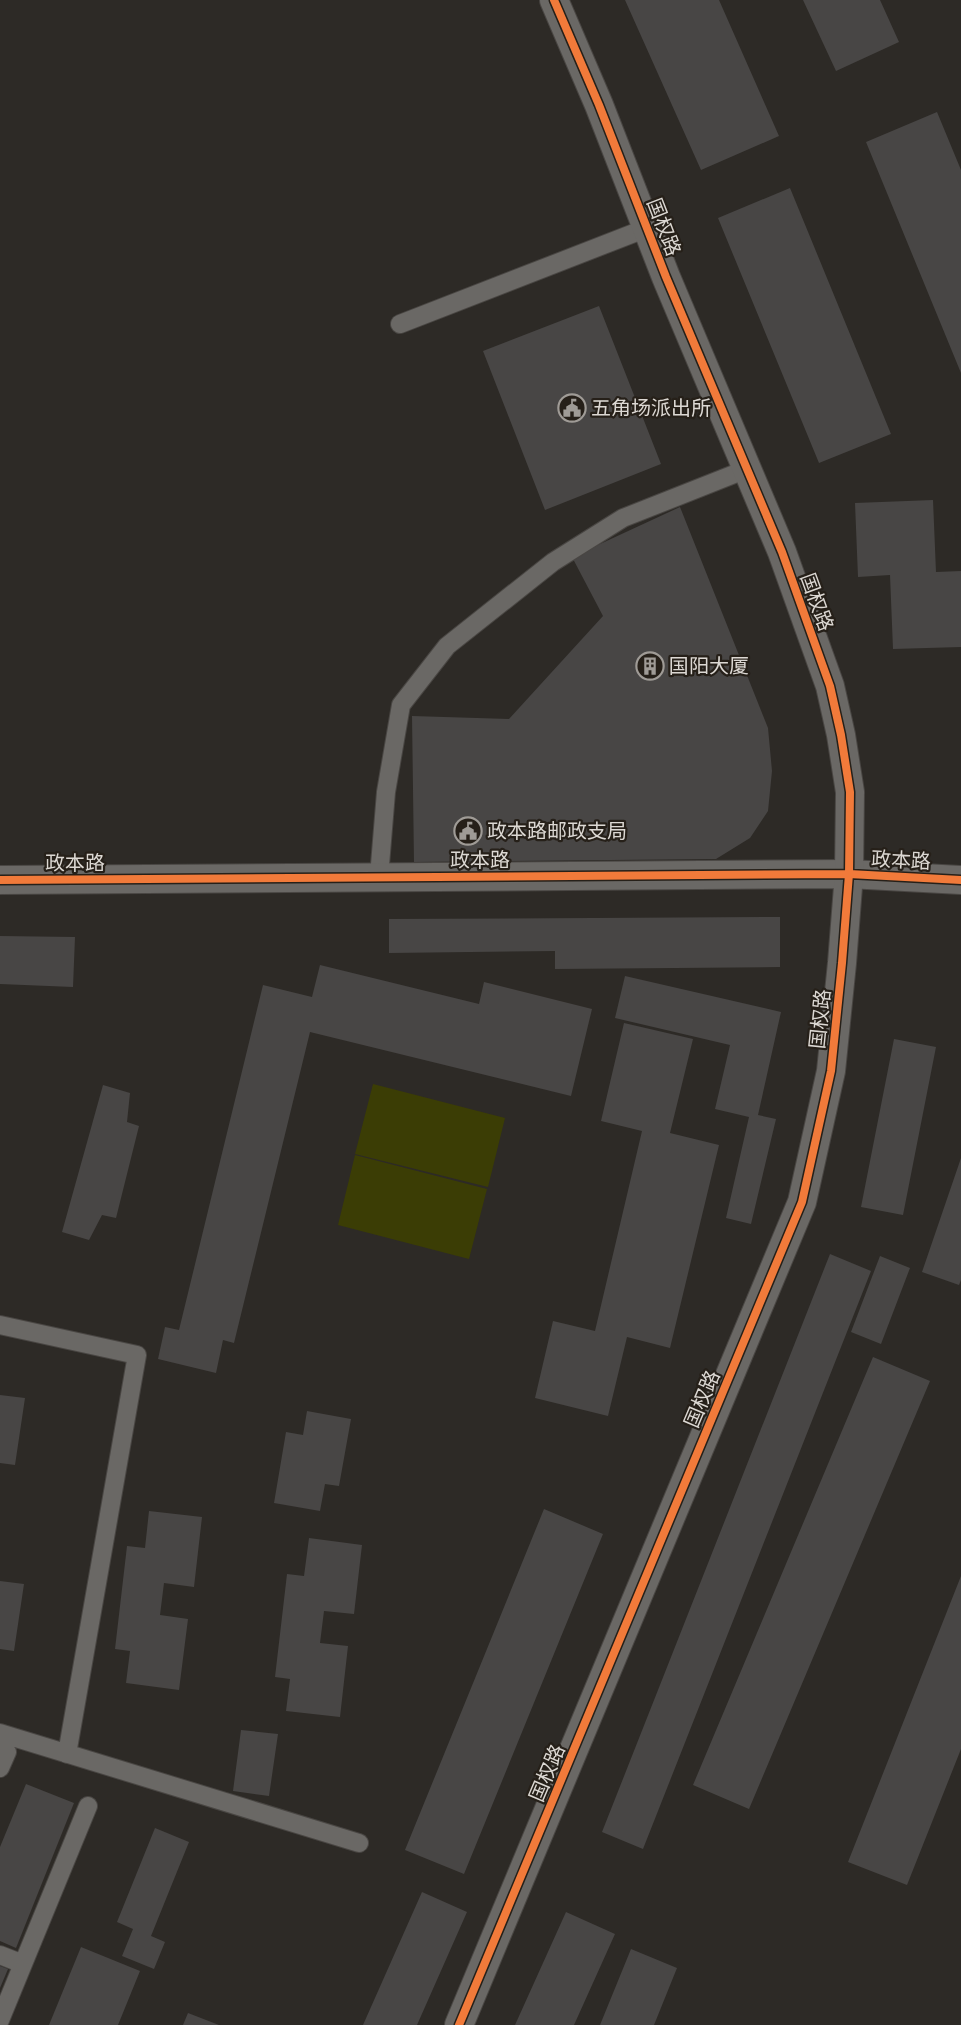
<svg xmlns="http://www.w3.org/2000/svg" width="961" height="2025" font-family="Jost,'Noto Sans SC',sans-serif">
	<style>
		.green { fill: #3b3d05 }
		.building { fill: #484645 }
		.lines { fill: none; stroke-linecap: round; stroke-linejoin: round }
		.service-casing { stroke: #494643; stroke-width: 20 }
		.minor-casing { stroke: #494643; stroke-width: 30 }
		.tertiary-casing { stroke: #494643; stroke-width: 30 }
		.service { stroke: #6a6865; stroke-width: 18 }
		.minor { stroke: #6a6865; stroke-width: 28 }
		.tertiary { stroke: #6a6865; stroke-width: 28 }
		.cycleway-casing { stroke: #262019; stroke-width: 11 }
		.cycleway { stroke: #f17a3a; stroke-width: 8 }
		.labels { text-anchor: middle; stroke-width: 4.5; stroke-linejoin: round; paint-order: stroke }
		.street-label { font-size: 20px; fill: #dcd8d3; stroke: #262019 }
		.poi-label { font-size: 20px; fill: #dcd8d3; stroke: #262019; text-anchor: start }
	</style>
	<rect width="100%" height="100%" fill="#2d2a26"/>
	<path class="green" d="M373,1084L505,1118L488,1187L355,1154Z
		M355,1155L487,1189L469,1259L338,1225Z"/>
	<path class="building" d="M625,0H719L779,136L701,170Z
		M803,0H880L899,42L836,71Z
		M937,112L961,170V373L866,142Z
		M790,188L891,434L819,463L718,218Z
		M599,306L661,464L545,510L483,351Z
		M933,500L936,572L961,571V647L893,649L890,575L858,577L855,503Z
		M680,507L768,728L772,771L768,811L750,838L716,859L414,862L412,716L509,719L603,616L572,557Z
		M780,917V967L555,969V951L389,953V919Z
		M0,936L75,937L73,987L0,984Z
		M320,965L479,1004L484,982L592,1009L571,1096L310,1032L234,1343L223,1340L216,1373L158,1359L165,1327L179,1330L263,985L312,997Z
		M625,976L781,1012L758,1115L776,1119L751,1224L726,1218L749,1117L715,1109L730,1045L615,1018Z
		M624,1023L693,1039L670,1133L719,1145L670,1348L627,1337L608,1416L535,1398L553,1321L595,1331L642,1131L601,1121Z
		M894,1039L936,1047L903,1215L861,1207Z
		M103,1085L130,1093L127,1122L139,1126L116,1218L102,1215L89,1240L62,1232Z
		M961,1158V1280L959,1285L922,1272Z
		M830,1254L871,1271L643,1849L602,1832Z
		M880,1256L910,1268L881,1344L851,1332Z
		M873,1357L930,1381L749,1809L693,1785Z
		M0,1395L25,1398L15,1465L0,1463Z
		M307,1411L351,1419L339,1486L325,1484L320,1511L274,1503L286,1432L303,1435Z
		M544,1509L603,1534L464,1874L405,1850Z
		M149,1511L202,1517L194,1587L164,1583L160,1615L188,1619L179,1690L126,1683L130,1651L115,1649L127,1546L145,1548Z
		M309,1538L362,1545L354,1614L324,1611L320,1643L348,1646L340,1717L286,1711L290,1679L275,1677L287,1574L304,1576Z
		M961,1576V1749L907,1885L848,1862Z
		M0,1581L24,1584L14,1651L0,1649Z
		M241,1730L278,1734L269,1796L233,1791Z
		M26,1784L74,1803L16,1948L0,1941V1847Z
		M155,1828L189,1842L151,1936L165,1942L154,1969L122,1956L133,1929L117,1922Z
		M422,1892L467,1912L417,2025H363Z
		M566,1912L615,1934L574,2025H515Z
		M81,1947L140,1971L118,2025H49Z
		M631,1949L677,1968L654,2025H600Z
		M0,1966L8,1969L0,1988Z
		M188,2013L219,2025H183Z"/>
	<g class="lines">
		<g class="service-casing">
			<path id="service" d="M400,324L647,228
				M379,877L386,792L401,705L447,646L553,562L623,518L747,469
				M0,1325L137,1355L67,1754
				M0,1733L359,1843
				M0,1749L7,1752L0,1768
				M0,1955L23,1964
				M0,2020L88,1806"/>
		</g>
		<g class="minor-casing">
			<path id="minor" d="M0,880L849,874L961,880"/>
		</g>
		<g class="tertiary-casing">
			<path id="tertiary" d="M459,2025L802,1202L831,1071L842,963L849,874L850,792L841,735L830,686L782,552L666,277L599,105L554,0"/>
		</g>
		<use href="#service" class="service"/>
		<use href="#minor" class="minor"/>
		<use href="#tertiary" class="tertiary"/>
		<g class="cycleway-casing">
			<path id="cycleway" d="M0,880L849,874L961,880
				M459,2025L802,1202L831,1071L842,963L849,874L850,792L841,735L830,686L782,552L666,277L599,105L554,0"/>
		</g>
		<use href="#cycleway" class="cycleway"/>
	</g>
	<defs>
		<g id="civic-ring" transform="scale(1.4375)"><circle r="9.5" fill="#262019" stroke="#9f9b96" stroke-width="1.5"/><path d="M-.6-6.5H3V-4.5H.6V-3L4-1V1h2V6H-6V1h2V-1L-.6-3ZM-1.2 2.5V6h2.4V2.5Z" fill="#9f9b96"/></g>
		<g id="building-ring" transform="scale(1.4375)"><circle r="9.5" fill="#262019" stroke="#9f9b96" stroke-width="1.5"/><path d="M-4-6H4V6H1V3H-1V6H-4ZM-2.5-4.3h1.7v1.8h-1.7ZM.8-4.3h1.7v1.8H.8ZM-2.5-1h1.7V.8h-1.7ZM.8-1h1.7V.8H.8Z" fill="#9f9b96"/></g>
	</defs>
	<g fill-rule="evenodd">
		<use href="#civic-ring" x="572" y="408"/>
		<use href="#building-ring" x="650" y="666"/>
		<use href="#civic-ring" x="468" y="831"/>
	</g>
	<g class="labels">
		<g class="street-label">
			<text transform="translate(664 227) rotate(69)" y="7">国权路</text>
			<text transform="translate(817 602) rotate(70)" y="7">国权路</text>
			<text x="480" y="867">政本路</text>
			<text transform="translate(901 860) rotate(3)" y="7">政本路</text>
			<text x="75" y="870">政本路</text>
			<text transform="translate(820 1019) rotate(-84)" y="7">国权路</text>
			<text transform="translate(702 1399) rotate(-67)" y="7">国权路</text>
			<text transform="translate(547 1773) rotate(-67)" y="7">国权路</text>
		</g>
		<g class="poi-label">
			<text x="591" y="415">五角场派出所</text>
			<text x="669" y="673">国阳大厦</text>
			<text x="487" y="838">政本路邮政支局</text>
		</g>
	</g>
</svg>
